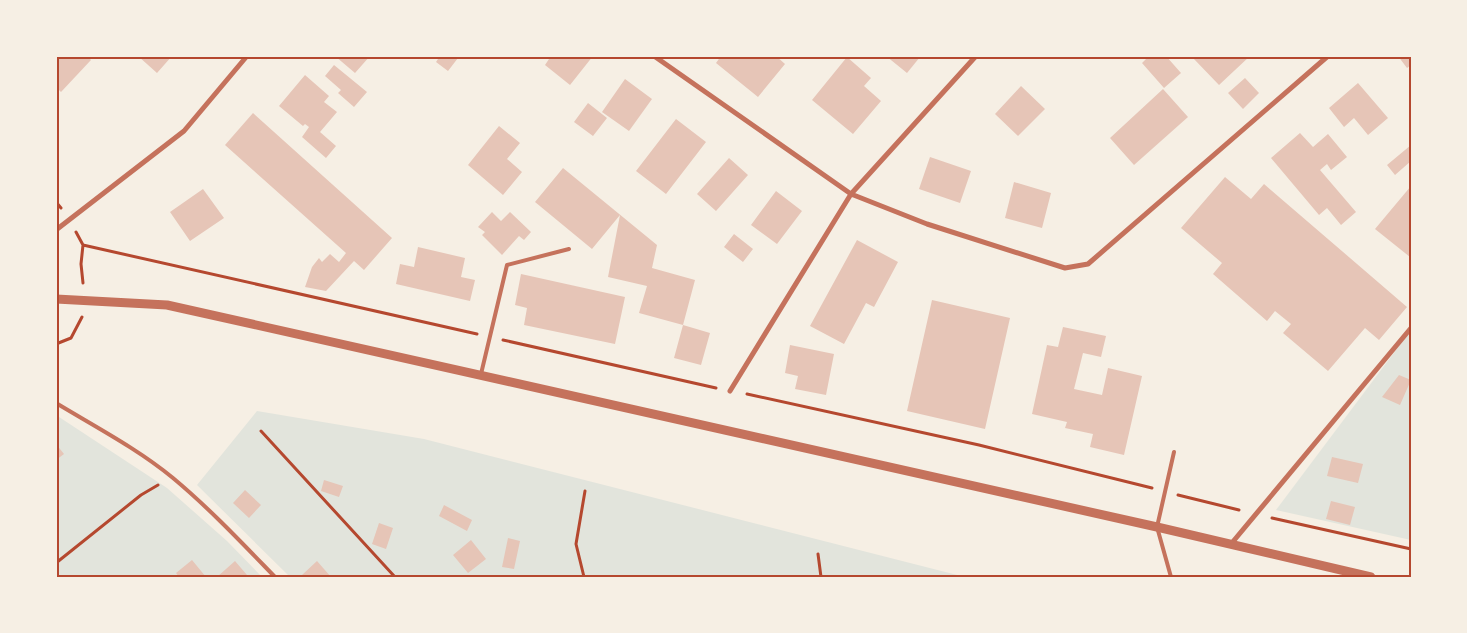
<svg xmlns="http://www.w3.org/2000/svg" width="1467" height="633" font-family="Inter,sans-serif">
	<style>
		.green { fill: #e2e4dc }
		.building { fill: #e6c5b7 }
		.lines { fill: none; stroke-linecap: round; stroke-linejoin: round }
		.path { stroke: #b5482f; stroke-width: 3 }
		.service { stroke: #c5725c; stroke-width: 4 }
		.minor { stroke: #c5725c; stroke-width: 5 }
		.tertiary { stroke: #c5725c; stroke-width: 9 }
		.neatline { fill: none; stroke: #b5482f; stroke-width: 2 }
	</style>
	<rect width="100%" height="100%" fill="#f6efe4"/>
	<path class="green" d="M1411,330V540L1276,510Z
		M257,411L424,439L965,577H290L197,485Z
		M56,415L167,488L227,541L262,577H56Z"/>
	<path class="building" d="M56,56H87L91,60L61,92L58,89L56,91Z
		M138,56H172L157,73Z
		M335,56H370L355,73Z
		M440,56H456L458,58L448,71L436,62Z
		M551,56H593L570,85L545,65Z
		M721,56H776L785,64L758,97L716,63Z
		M886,56H919L920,57L907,73Z
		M1149,56H1166L1181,73L1164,88L1142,63Z
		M1195,56H1250L1219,85L1193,58Z
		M1398,56H1411V65L1407,68Z
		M847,57L871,78L864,86L881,101L853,134L812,100Z
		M334,65L367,92L354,107L338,93L341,90L325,76Z
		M305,75L329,96L324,102L337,112L320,132L336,146L326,158L302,137L309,127L305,124L303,126L279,106Z
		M1245,78L1259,93L1243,109L1228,93Z
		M625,79L652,99L629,131L602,112Z
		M1358,83L1388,118L1368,135L1354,118L1344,127L1329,108Z
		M1021,86L1045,109L1018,136L995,114Z
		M1163,89L1188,117L1134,165L1110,138Z
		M588,103L607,118L593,136L574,122Z
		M253,113L392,238L364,270L354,261L326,291L305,287L312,267L319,258L322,262L330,254L339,262L346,253L225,145Z
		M676,119L706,142L666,194L636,171Z
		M499,126L520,143L507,159L522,172L503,195L468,165Z
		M1300,133L1313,147L1328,134L1347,157L1331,170L1327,164L1320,170L1356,212L1341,225L1327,208L1319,215L1271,158Z
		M1411,145V161L1395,175L1387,165Z
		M930,157L971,171L960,203L919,189Z
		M729,158L748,175L716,211L697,194Z
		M563,168L657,245L652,268L695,280L683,325L639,313L647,286L608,277L620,215L592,249L535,202Z
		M1225,177L1251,199L1264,184L1407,307L1379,340L1365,328L1328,371L1283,333L1291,324L1275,311L1267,321L1213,274L1222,263L1181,228Z
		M1014,182L1051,193L1042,228L1005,218Z
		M1411,186V255L1410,257L1375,229Z
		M203,189L224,218L190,241L170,212Z
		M776,191L802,211L777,244L751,225Z
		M492,212L501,221L510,212L531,232L524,240L519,236L502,255L482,235L485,232L478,227Z
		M734,234L753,249L743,262L724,247Z
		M857,240L898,262L874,307L866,303L844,344L810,326Z
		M418,247L465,258L461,277L475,280L470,301L396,284L400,264L414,267Z
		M521,274L625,297L615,344L524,325L527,308L515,305Z
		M932,300L1010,318L985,429L907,411Z
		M683,325L710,333L701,365L674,358Z
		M1063,327L1106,336L1101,357L1083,353L1074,389L1102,395L1108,368L1142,376L1124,455L1090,447L1093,434L1065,428L1067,422L1032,414L1047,345L1058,347Z
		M790,345L834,354L826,395L795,389L798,376L785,373Z
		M1399,375L1411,380L1400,405L1382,397Z
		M56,444L64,454L56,460Z
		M1332,457L1363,464L1358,483L1327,476Z
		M324,480L343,486L339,497L321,491Z
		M245,490L261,505L249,518L233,503Z
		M1331,501L1355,507L1350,525L1326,519Z
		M444,505L472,520L467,531L439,516Z
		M379,523L393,528L386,549L372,544Z
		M508,538L520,541L514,569L502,567Z
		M471,540L486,559L468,573L453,555Z
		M192,560L206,577H179L176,573Z
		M235,561L247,575L245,577H217Z
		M317,561L331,577H304L302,575Z"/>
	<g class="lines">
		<path class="path" d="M56,202L61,208
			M76,232L83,245L477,334
			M83,283L81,264L83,245
			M503,340L716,388
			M56,344L71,338L82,317
			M747,394L979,445L1152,488
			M261,431L395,577
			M1178,495L1239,510
			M1272,518L1411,549
			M818,554L821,577
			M56,563L141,495L158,485
			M584,577L576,544L585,491"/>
		<path class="service" d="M481,374L507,265L569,249
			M56,403C94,426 138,449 173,478C209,508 242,543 275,577
			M1171,577L1157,527L1174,452"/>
		<path class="minor" d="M654,56L851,194L927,224L1065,268L1088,264L1328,56
			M56,230L184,131L247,56
			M730,391L851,194L976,56
			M1231,544L1411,328"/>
		<path class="tertiary" d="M56,299L167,305L1157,527L1371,577"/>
	</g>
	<rect width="1467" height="633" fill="none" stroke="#f6efe4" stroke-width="115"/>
	<rect x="58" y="58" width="1352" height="518" class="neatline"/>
</svg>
